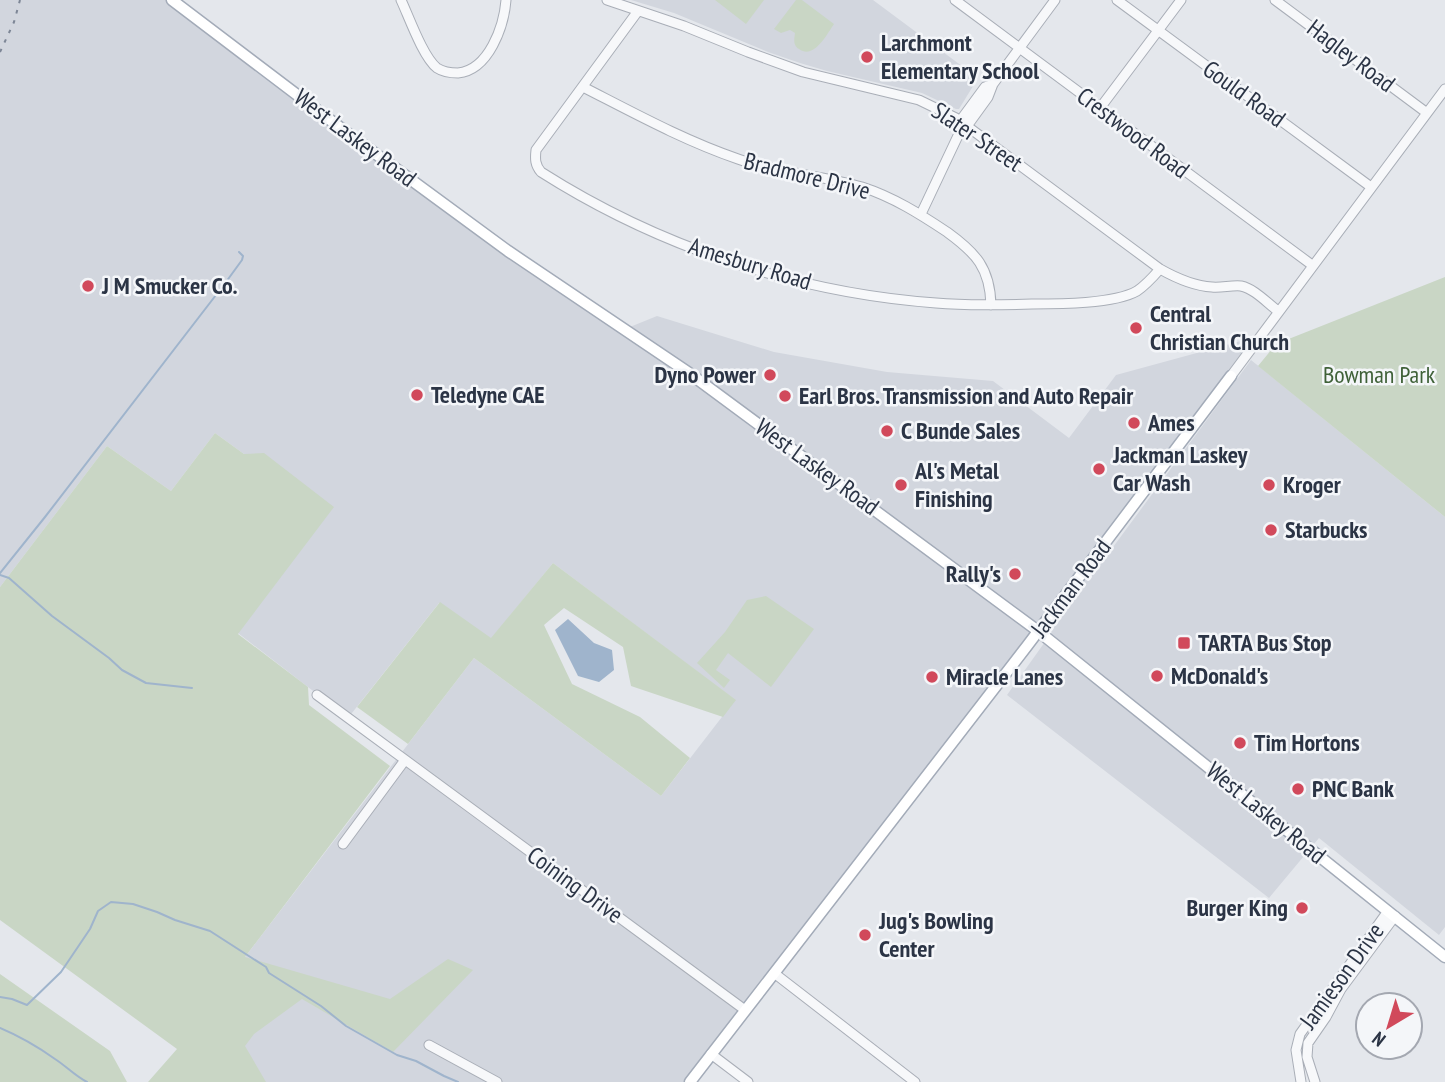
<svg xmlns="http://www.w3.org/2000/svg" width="1445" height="1082" font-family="'PT Sans Narrow',sans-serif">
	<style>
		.built { fill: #d2d6de }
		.green { fill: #c9d6c5 }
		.water { fill: #9fb4cc }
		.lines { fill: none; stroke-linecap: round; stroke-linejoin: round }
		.stream { stroke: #9fb4cc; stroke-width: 2 }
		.minor-casing { stroke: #a9aeb7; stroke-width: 11 }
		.major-casing { stroke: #a3abb8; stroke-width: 13 }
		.minor { stroke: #f7f8fa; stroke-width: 9 }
		.major { stroke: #fff; stroke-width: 10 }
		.rail { stroke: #7d8696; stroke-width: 2; stroke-dasharray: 3.5 7; stroke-linecap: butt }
		.poi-dot { fill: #d1495b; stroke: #f4f6f9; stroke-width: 2.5 }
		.labels { text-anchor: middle; stroke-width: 5; stroke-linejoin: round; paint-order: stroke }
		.poi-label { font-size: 24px; font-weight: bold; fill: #2b3445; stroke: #f4f6f9; text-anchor: start }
		.street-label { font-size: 24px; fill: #2b3445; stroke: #f4f6f9 }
		.park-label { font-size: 24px; fill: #3f6138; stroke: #f4f6f9 }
	</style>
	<rect width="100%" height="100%" fill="#e4e7ec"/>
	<path class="built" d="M0,0H172L327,118L625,329L657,316L774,352L887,372L993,381L1069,438L1116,375L1259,336L1083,572L1091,577L1251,360L1445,517V927L1439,935L1319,838L1269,898L1007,695L1052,632L1043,625L690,1082H217L245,957L474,658L661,796L735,700L553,563L491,639L439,603L348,718L238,633L244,454L215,433L171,491L107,446L0,587Z
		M631,0H873L978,78L959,109H956L922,93L827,71L800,63L768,52L674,13Z"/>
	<path class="green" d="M715,0H764L746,24Z
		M796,0H802L834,24C827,34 814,60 799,49C793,45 794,40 795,33L790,30L781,33L774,29Z
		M1445,277V517L1258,366L1276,344Z
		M215,433L244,454L264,453L334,507L238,634L308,687L309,705L390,766L245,957L390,999L448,959L473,970L393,1052L302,999L254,1034L245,1046L266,1082H148L177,1049L0,920V587L107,446L171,491Z
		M553,563L736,700L723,717L631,686L623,647L564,608L544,625L572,684L640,717L690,758L661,796L474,658L408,744L357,707L440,602L491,638Z
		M766,596L814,629L771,687L728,653L716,670L730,680L724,688L697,663L725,632L747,600Z
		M0,974L110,1051L127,1082H0Z"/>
	<path class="water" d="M568,619L594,643L612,650L614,670L599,682L578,676L555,630Z"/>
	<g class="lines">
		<path class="stream" d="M0,573L45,517L226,282L242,260L243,256L239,252
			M0,575L9,578L52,616L109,658L122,670L146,683L192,688
			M0,997L12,999L27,1005L61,972L90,929L98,911L111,902L133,904L157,912L175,920L210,931L266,967L269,973L321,1006L346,1026L397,1055L416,1061L444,1076L458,1082
			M0,1028C19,1036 38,1047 55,1059C66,1066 75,1076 87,1082"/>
		<g class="minor-casing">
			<path id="minor" d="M401,0C409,17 423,57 437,68C443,72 450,73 458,73C489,70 504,26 506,0
				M607,0L684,26L748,52L803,72L919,100L956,118L1160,269C1176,278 1193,286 1212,287C1221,288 1232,285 1241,286C1255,289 1267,303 1278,311
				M955,0L1312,265
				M1117,0L1371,187
				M1275,0L1427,113
				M638,11L536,150C535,159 535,165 541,172C659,247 797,293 936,303C968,306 1000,305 1032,304C1059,304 1114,304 1137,291C1146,285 1153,277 1160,269
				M583,87C634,113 683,140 738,159C778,173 821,175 862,187C893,197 920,214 947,232C976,253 990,268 991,305
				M1100,108L1181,0
				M960,121L985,87L993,84
				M967,126L988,97L993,84L1055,0
				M921,214L964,123
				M1231,376L1445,89
				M317,695L745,1010
				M343,844L405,760
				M774,973L915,1082
				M429,1045L497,1082
				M711,1054L748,1082
				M1301,1082L1296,1050L1300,1034L1388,911
				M1315,1082L1307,1057L1308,1043L1326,1017L1341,989L1395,916"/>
		</g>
		<g class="major-casing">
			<path id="major" d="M172,0L346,132L508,251L689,373L1038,631L1445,957
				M690,1082L1027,646L1231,376"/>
		</g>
		<use href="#minor" class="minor"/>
		<use href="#major" class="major"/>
		<path class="rail" d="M0,52L14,22L20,0"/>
	</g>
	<g class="poi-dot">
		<circle cx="867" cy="57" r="7"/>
		<circle cx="88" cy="286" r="7"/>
		<circle cx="1136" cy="328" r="7"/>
		<circle cx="770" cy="375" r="7"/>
		<circle cx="417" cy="395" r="7"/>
		<circle cx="785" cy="396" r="7"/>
		<circle cx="1134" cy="423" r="7"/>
		<circle cx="887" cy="431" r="7"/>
		<circle cx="1099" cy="469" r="7"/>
		<circle cx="901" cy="485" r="7"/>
		<circle cx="1269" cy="485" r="7"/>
		<circle cx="1271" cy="530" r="7"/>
		<circle cx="1015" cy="574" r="7"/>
		<rect x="1177" y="636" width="14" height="14" rx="3.5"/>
		<circle cx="1157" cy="676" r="7"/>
		<circle cx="932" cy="677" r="7"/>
		<circle cx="1240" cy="743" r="7"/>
		<circle cx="1298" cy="789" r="7"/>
		<circle cx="1302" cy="908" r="7"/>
		<circle cx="865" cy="935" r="7"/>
	</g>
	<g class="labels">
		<g class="poi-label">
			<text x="881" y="51">Larchmont<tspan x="881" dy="28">Elementary School</tspan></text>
			<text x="102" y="294">J M Smucker Co.</text>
			<text x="1150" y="322">Central<tspan x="1150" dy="28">Christian Church</tspan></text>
			<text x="756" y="383" text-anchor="end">Dyno Power</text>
			<text x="431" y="403">Teledyne CAE</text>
			<text x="799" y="404">Earl Bros. Transmission and Auto Repair</text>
			<text x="1148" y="431">Ames</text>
			<text x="901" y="439">C Bunde Sales</text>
			<text x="1113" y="463">Jackman Laskey<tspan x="1113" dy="28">Car Wash</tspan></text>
			<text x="915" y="479">Al's Metal<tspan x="915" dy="28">Finishing</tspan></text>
			<text x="1283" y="493">Kroger</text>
			<text x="1285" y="538">Starbucks</text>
			<text x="1001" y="582" text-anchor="end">Rally's</text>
			<text x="1198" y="651">TARTA Bus Stop</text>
			<text x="1171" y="684">McDonald's</text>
			<text x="946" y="685">Miracle Lanes</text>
			<text x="1254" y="751">Tim Hortons</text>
			<text x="1312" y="797">PNC Bank</text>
			<text x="1288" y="916" text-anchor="end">Burger King</text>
			<text x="879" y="929">Jug's Bowling<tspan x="879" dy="28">Center</tspan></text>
		</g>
		<g class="street-label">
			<text transform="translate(1351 56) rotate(37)" y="8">Hagley Road</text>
			<text transform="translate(1244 94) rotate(36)" y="8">Gould Road</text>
			<text transform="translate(1133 133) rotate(37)" y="8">Crestwood Road</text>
			<text transform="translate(977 137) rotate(34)" y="8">Slater Street</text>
			<text transform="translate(355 138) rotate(37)" y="8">West Laskey Road</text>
			<text transform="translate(807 176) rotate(14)" y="8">Bradmore Drive</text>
			<text transform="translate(750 264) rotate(17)" y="8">Amesbury Road</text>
			<text transform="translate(817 467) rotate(36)" y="8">West Laskey Road</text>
			<text transform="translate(1071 588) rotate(-53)" y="8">Jackman Road</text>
			<text transform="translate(1266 813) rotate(39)" y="8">West Laskey Road</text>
			<text transform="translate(575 885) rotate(36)" y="8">Coining Drive</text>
			<text transform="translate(1342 976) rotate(-54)" y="8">Jamieson Drive</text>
		</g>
		<g class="park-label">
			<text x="1379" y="383">Bowman Park</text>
		</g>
	</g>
	<g transform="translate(1389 1026) rotate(218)"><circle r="33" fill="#f4f6f9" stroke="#a4a8b1" stroke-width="2"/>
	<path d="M0-5L12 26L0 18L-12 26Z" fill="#d1495b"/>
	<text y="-10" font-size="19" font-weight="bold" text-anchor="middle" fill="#2b3445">N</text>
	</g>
</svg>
